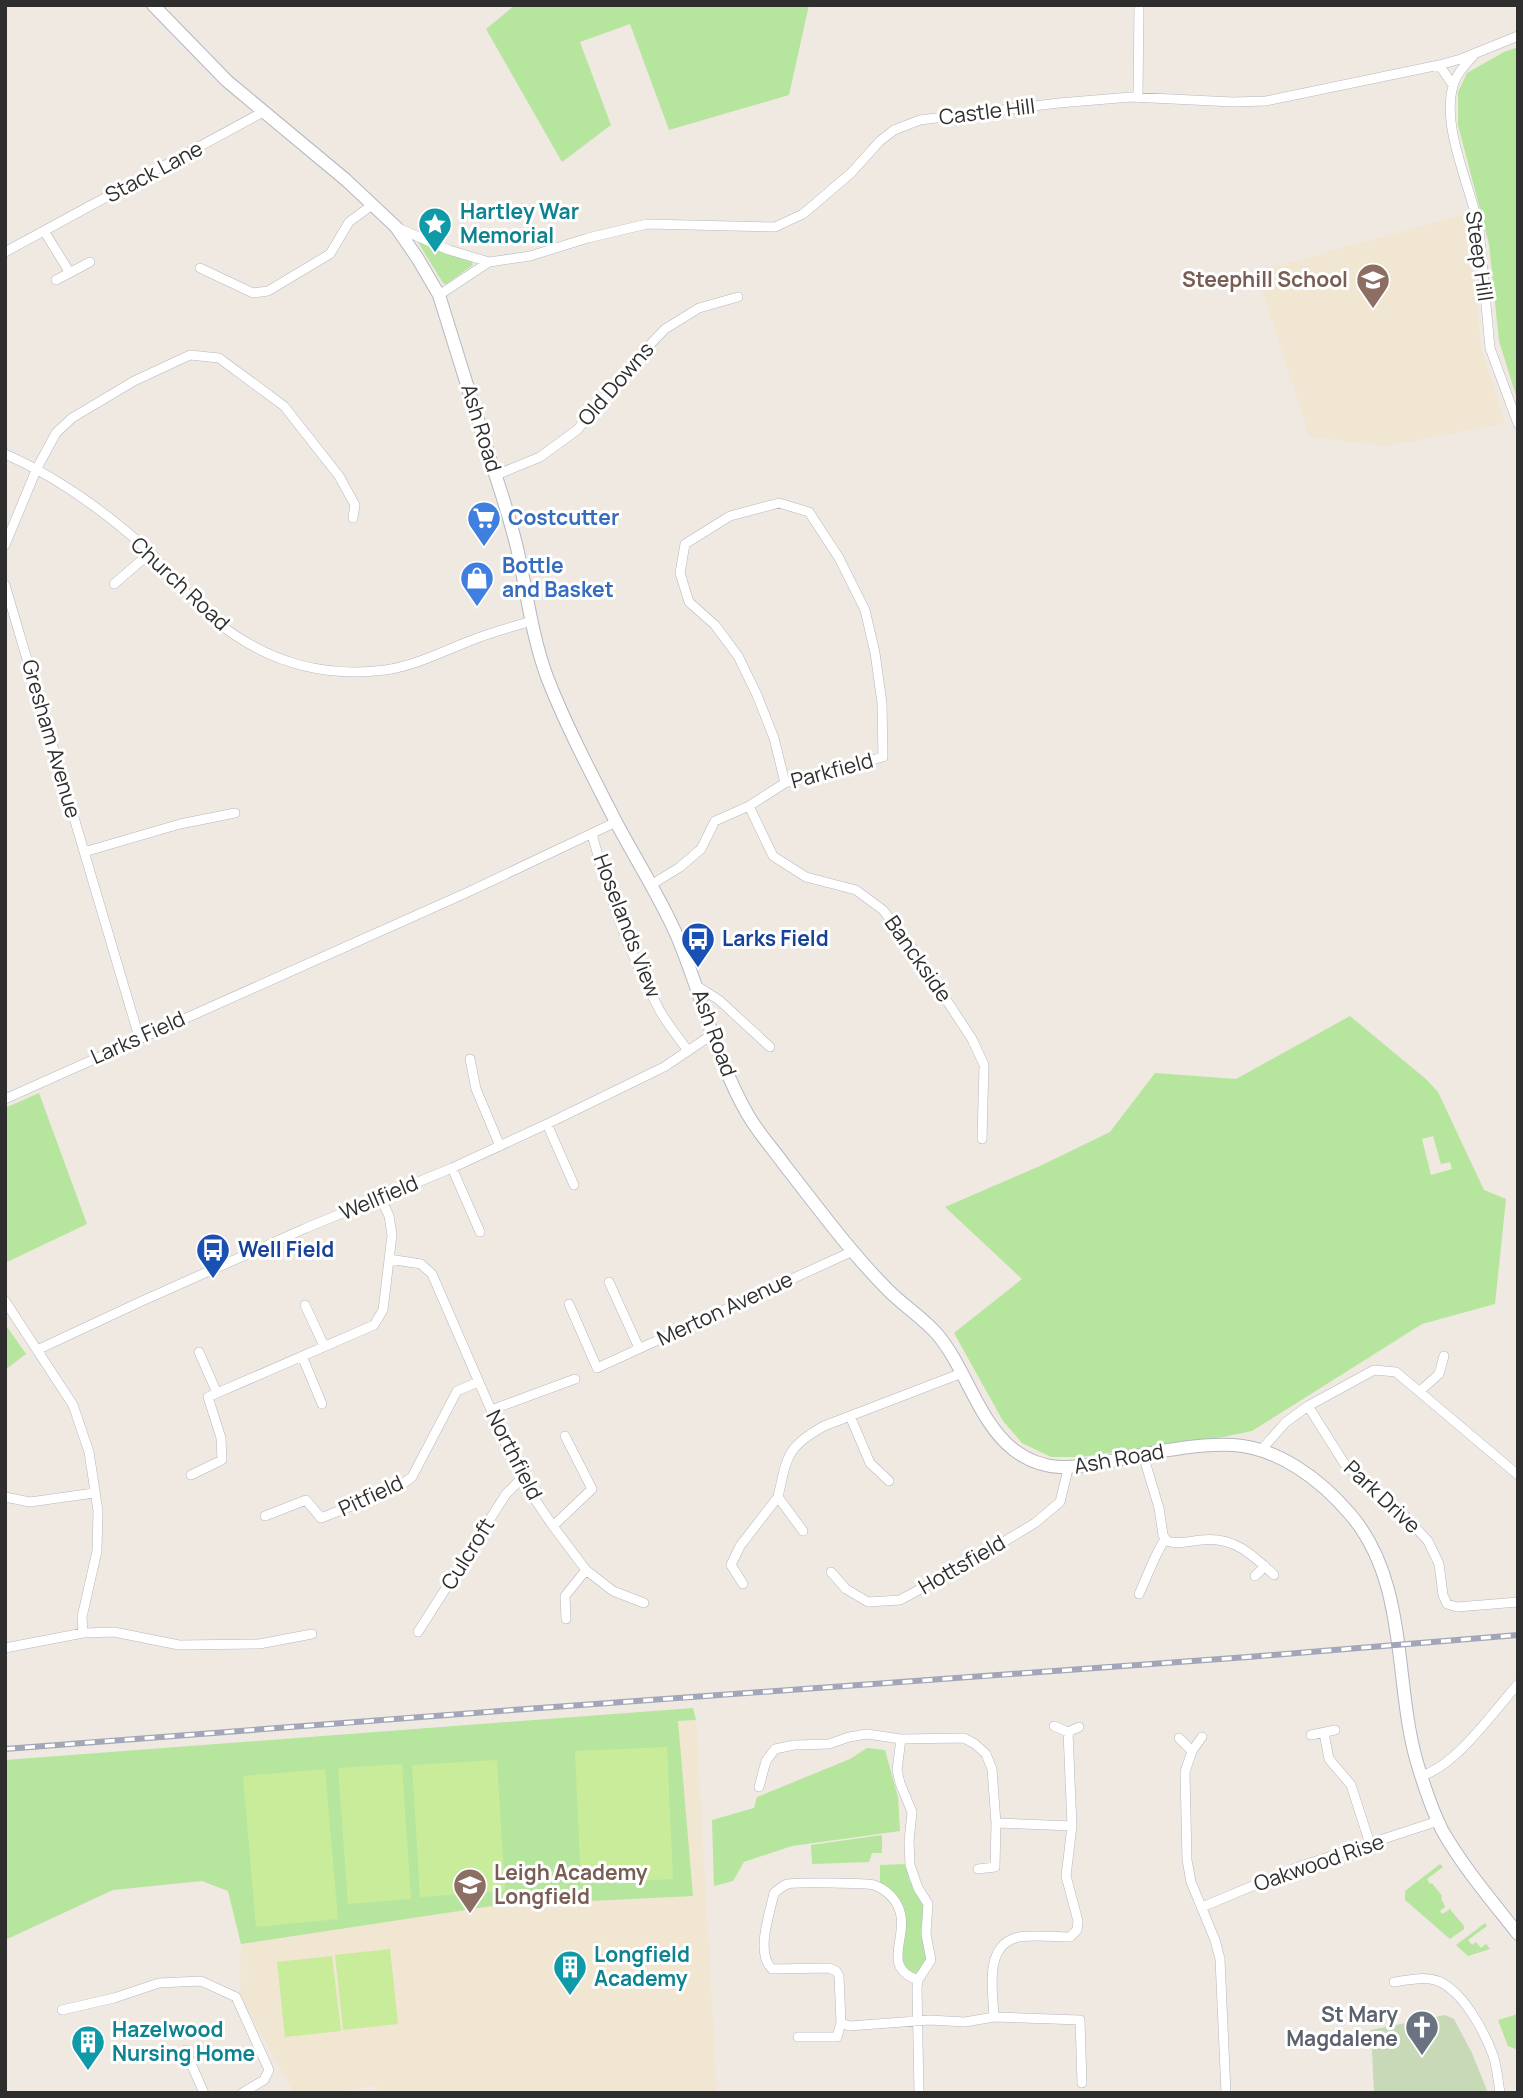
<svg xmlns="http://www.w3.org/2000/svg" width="1523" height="2098" font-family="Manrope,sans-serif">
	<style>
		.education { fill: #f0e6d1 }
		.green { fill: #b6e59e; fill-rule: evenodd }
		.cemetery { fill: #c8d9b8 }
		.pitch { fill: #c9ec9a }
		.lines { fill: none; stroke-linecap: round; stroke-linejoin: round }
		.street-casing { stroke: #b4b7c1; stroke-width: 10 }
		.secondary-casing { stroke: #b4b7c1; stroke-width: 14 }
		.street { stroke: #fff; stroke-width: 9 }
		.secondary { stroke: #fff; stroke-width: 12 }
		.rail-casing { stroke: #a3a6b8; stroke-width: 6 }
		.rail { stroke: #fff; stroke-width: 3.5; stroke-dasharray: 10; stroke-linecap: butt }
		.labels { text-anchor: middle; stroke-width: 6; stroke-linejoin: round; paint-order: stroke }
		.street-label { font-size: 21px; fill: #2e2e2e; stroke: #fff }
		.culture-label { font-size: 21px; font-weight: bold; fill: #0d838f; stroke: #fff; text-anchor: start }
		.education-label { font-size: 21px; font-weight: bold; fill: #785e54; stroke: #fff; text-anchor: end }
		.shop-label { font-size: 21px; font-weight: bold; fill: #366cbe; stroke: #fff; text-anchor: start }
		.transit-label { font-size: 21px; font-weight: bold; fill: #164399; stroke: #fff; text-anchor: start }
		.worship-label { font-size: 21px; font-weight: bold; fill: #5b616d; stroke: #fff; text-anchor: end }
	</style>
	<rect width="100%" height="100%" fill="#efe9e1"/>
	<path class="education" d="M1468,213L1481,348L1505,423L1387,446L1310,437L1256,272Z
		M696,1720L717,2093H379L377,2085L331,2093H294L240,1997L241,1944L228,1891L202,1881L113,1890L5,1940V1773Z"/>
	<path class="green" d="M515,5H809L789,95L669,130L630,24L580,42L611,125L562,162L486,29Z
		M1518,47V402L1499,341L1489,244L1458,125V92L1467,73L1504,52Z
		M416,239L445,253L471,261L473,265L446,284L443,283Z
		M1350,1016L1427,1080L1438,1092L1484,1190L1506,1199L1495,1304L1422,1324L1252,1431L1223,1437L1081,1457H1051L1022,1443L1003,1421L954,1333L1022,1279L945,1207L1040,1166L1110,1132L1155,1073L1236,1079ZM1433,1136L1441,1164L1450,1162L1452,1169L1431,1175L1422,1139Z
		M39,1093L87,1224L5,1263V1108Z
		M5,1324L26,1354L5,1370Z
		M693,1708L696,1720L678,1721L693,1896L568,1902H519L241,1944L228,1891L202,1881L113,1890L5,1940V1760Z
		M867,1748L885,1750L898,1797L900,1831L792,1846L744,1862L733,1881L714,1886L712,1820L754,1808L757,1797L850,1759Z
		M882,1835V1853H872L869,1862L812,1864L811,1845Z
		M907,1864L909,1880L924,1903L921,1931L927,1958L919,1971L915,1973L907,1972L900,1958L906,1929L905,1918L880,1885V1865Z
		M1440,1864L1443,1867L1427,1879L1430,1884L1432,1883L1442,1896L1441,1898L1445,1907L1440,1911L1442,1914L1449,1910V1908L1464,1926V1929L1450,1939L1405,1900V1891Z
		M1485,1923L1487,1926L1468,1940L1472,1945L1476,1942L1481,1948L1486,1944L1490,1949L1468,1956L1456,1945Z
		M1518,2014V2050L1508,2046L1498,2020Z"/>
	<path class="cemetery" d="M1445,2015L1454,2019L1472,2053L1488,2093H1374L1371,2030Z"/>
	<path class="pitch" d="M667,1747L673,1879L581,1884L575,1751Z
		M497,1760L505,1891L420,1897L412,1765Z
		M402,1764L411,1899L348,1904L338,1768Z
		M325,1769L338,1919L256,1927L243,1776Z
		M390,1949L398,2024L343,2030L335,1955Z
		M332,1956L341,2031L285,2037L277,1962Z"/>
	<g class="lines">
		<g class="street-casing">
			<path id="street" d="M1474,55C1466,64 1456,74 1453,86C1441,128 1471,187 1479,229L1490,348L1518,424
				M1439,65L1453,85
				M1138,98L1139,5
				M398,228L449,250L489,262
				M44,231L70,273
				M5,252L263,112
				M200,268L253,293L268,291L330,254L349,222L372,205
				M56,280L90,262
				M439,295L489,262L530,256L588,238L647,224L775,227L803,214L851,173L880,141L894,130L920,120L1059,103L1131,97L1233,102L1266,101L1439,65L1461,59L1518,36
				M5,454C60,478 106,512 150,552C169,571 184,593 204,611C255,657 315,679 385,670C416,666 445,650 475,639C493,632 512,627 531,621
				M496,475L540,457L577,430L638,357L665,329L699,308L738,297
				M5,545L37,468L56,433L72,418L134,381L190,355L219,358L284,406L339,476L355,505L353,518
				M114,584L150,553
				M5,585L139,1037
				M749,806L773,856L806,877L856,890L883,910L911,946L972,1039L984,1065L982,1139
				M592,834C608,895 630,955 660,1011C668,1025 679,1038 688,1051
				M84,852L180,824L235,813
				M651,885L680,867L701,849L715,821L749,806L785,783L883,757L882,703L875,653L865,610L839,558L809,512L779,503L730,516L685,544L680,573L689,602L715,625L738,656L757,695L774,738L785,783
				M697,986L719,1000L770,1047
				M470,1059L476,1089L500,1146
				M5,1099L466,893L616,822
				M547,1124L574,1185
				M452,1168L480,1232
				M389,1259L421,1264L432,1274L521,1479L553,1526L586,1570L613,1591L644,1603
				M609,1282L639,1348
				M5,1301L73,1405L89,1452L98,1511L97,1551L82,1617L83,1633
				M569,1304L597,1368L853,1251
				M305,1305L324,1346
				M37,1350L142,1301L306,1228L452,1168L547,1124L664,1067L713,1034
				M199,1352L217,1393
				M302,1356L322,1404
				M1420,1391L1439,1374L1444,1356
				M1308,1406L1344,1463L1371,1489L1403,1514L1428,1541L1439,1564L1443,1595L1447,1604L1457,1607L1518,1602
				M491,1410L575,1379
				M850,1416L870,1463L889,1481
				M1261,1450L1286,1422L1308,1406L1374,1370L1396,1372L1518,1475
				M1143,1455L1159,1508L1163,1535L1167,1541C1178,1545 1189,1541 1201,1540C1233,1536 1252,1554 1274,1575
				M191,1475L222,1460L221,1438L208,1397L374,1325L383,1310L392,1235L389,1216L380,1197
				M5,1497L30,1502L94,1493
				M265,1516L306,1500L321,1518L397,1488L412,1477L457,1391L478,1382
				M553,1526L592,1489L565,1436
				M803,1531L778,1497C787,1457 786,1447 824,1426L962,1373
				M831,1572L846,1589L868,1602L900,1600L967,1564L1035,1523L1060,1502L1068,1469
				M1255,1576L1265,1566
				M743,1584L731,1565L740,1546L778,1497
				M1139,1594C1148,1575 1154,1556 1165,1539
				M566,1619L565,1596L586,1570
				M418,1632L506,1494L521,1479
				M5,1648L83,1633L114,1632L179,1645L259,1644L312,1634
				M1054,1726L1068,1732L1079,1727
				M1324,1733L1329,1759L1351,1785L1370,1844
				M1311,1735L1335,1730
				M1202,1737L1192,1751L1185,1772L1187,1860L1191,1882L1215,1940L1220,1959L1226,2093
				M1179,1738L1192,1751
				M901,1739L897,1770L900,1783L912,1812L909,1841L910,1865L918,1888L928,1904L926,1934L931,1960L918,1980L917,1988L919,2093
				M1421,1776C1456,1766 1494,1711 1518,1684
				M759,1787L766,1761L775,1749L794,1745L829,1744L849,1737L867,1734L901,1739L964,1738L975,1744L986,1754L992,1769L996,1823L995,1867L978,1869
				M996,1823L1072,1826
				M1202,1907L1298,1867L1438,1821
				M918,1980C876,1965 916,1932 895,1901C890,1894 882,1888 874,1885C868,1883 795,1882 788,1884C783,1885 778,1890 774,1893C770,1913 755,1953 772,1969L829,1968L836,1971L839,1976L841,2023L849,2026L930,2020L965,2022L994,2017L1080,2020L1082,2083
				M1394,1982C1408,1980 1424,1976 1438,1981C1463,1991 1484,2031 1493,2055C1497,2067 1498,2080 1500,2093
				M62,2010L114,1998L159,1983L201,1981L236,1997L269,2070L264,2080L242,2093
				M994,2017C993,1992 984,1948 1015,1938C1025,1934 1057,1937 1070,1937L1077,1930L1078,1921L1066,1876L1072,1826L1068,1732
				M798,2037H837L841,2023
				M185,2050L204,2093"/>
		</g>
		<g class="secondary-casing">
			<path id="secondary" d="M153,5L227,81L346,180L396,227L418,259L439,295C455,346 471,398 487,449C498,483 510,517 518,552C527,594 532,636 547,677C566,726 592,775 616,822C636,860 660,897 677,936C702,995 716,1060 748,1115C759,1134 774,1150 786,1167C819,1209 851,1253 889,1291C904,1306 923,1318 937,1334C966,1368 978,1422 1014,1450C1047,1475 1078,1467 1116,1460C1153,1453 1194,1443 1233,1445C1279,1448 1321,1480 1350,1514C1408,1581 1394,1679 1416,1759C1423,1783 1431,1808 1442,1830C1463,1867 1492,1901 1518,1934"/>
		</g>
		<use href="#street" class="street"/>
		<use href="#secondary" class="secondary"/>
		<g class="rail-casing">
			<path id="rail" d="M5,1749L512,1710L1248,1657L1518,1635"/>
		</g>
		<use href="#rail" class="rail"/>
	</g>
	<defs>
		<g id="sight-pin" transform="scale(1.75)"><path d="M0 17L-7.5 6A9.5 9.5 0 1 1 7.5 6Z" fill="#0f9aa8" stroke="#fff"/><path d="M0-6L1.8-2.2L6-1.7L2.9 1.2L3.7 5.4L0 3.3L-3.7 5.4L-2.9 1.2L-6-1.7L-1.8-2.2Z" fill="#fff"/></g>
		<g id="school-pin" transform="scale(1.75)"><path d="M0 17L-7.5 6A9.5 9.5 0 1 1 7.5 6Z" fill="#8d6e63" stroke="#fff"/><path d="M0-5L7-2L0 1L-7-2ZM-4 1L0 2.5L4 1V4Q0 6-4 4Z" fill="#fff"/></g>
		<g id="supermarket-pin" transform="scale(1.75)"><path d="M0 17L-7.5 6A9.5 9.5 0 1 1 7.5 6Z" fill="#3f7fe0" stroke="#fff"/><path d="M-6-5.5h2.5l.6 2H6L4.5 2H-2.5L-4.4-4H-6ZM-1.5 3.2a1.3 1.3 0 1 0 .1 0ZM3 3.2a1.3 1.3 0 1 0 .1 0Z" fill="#fff"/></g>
		<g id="shop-pin" transform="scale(1.75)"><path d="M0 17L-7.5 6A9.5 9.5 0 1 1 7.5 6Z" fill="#3f7fe0" stroke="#fff"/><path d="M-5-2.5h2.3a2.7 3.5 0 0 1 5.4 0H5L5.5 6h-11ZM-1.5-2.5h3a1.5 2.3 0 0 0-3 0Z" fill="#fff"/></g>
		<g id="bus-pin" transform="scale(1.75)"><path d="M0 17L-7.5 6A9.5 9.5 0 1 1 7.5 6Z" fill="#1a4fb4" stroke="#fff"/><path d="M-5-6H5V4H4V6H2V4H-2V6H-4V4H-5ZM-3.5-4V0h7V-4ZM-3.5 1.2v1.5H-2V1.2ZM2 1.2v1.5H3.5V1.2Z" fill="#fff"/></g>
		<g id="building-pin" transform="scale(1.75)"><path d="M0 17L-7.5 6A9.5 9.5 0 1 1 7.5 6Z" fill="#0f9aa8" stroke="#fff"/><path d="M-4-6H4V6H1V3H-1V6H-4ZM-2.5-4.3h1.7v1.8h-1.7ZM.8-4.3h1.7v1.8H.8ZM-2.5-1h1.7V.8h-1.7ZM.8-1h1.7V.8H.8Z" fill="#fff"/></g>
		<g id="church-pin" transform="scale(1.75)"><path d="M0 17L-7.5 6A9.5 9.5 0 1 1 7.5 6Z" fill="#6b7280" stroke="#fff"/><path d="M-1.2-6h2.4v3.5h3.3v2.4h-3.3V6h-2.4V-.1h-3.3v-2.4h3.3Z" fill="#fff"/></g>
	</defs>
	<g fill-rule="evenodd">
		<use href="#sight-pin" x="435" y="224"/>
		<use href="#school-pin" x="1373" y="280"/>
		<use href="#supermarket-pin" x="484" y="518"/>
		<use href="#shop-pin" x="477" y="578"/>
		<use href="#bus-pin" x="698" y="939"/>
		<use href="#bus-pin" x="213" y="1250"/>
		<use href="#school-pin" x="470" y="1885"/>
		<use href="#building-pin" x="570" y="1967"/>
		<use href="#church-pin" x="1422" y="2027"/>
		<use href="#building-pin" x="88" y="2042"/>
	</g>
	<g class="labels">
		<g class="street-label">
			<text transform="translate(987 112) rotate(-7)" y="7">Castle Hill</text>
			<text transform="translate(154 172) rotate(-28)" y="7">Stack Lane</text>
			<text transform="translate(1479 256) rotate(82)" y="7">Steep Hill</text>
			<text transform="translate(616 384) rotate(-49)" y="7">Old Downs</text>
			<text transform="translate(481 428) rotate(73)" y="7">Ash Road</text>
			<text transform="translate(180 584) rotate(43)" y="7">Church Road</text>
			<text transform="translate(51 739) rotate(74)" y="7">Gresham Avenue</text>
			<text transform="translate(832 771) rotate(-15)" y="7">Parkfield</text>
			<text transform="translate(627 926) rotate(69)" y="7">Hoselands View</text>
			<text transform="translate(918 959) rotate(55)" y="7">Banckside</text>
			<text transform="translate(714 1033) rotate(70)" y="7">Ash Road</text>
			<text transform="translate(138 1038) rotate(-24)" y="7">Larks Field</text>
			<text transform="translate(379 1198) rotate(-23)" y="7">Wellfield</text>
			<text transform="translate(725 1309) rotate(-25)" y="7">Merton Avenue</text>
			<text transform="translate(514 1455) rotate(63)" y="7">Northfield</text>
			<text transform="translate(1119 1459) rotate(-10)" y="7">Ash Road</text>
			<text transform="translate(371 1496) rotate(-25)" y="7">Pitfield</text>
			<text transform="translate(1382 1497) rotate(43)" y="7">Park Drive</text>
			<text transform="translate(468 1554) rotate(-58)" y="7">Culcroft</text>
			<text transform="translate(962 1565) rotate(-30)" y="7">Hottsfield</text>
			<text transform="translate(1319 1863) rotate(-19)" y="7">Oakwood Rise</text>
		</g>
		<g class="culture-label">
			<text x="460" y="219">Hartley War<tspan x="460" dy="24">Memorial</tspan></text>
			<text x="594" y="1962">Longfield<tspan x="594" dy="24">Academy</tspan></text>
			<text x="112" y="2037">Hazelwood<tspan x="112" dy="24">Nursing Home</tspan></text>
		</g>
		<g class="education-label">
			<text x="1348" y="287">Steephill School</text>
			<text x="494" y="1880" text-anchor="start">Leigh Academy<tspan x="494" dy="24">Longfield</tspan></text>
		</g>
		<g class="shop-label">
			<text x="508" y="525">Costcutter</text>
			<text x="502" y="573">Bottle<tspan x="502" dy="24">and Basket</tspan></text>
		</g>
		<g class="transit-label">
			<text x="722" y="946">Larks Field</text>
			<text x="238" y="1257">Well Field</text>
		</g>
		<g class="worship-label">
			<text x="1398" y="2022">St Mary<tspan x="1398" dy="24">Magdalene</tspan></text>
		</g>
	</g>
	<rect width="1523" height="2098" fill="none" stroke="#2e2e2e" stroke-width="14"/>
</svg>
